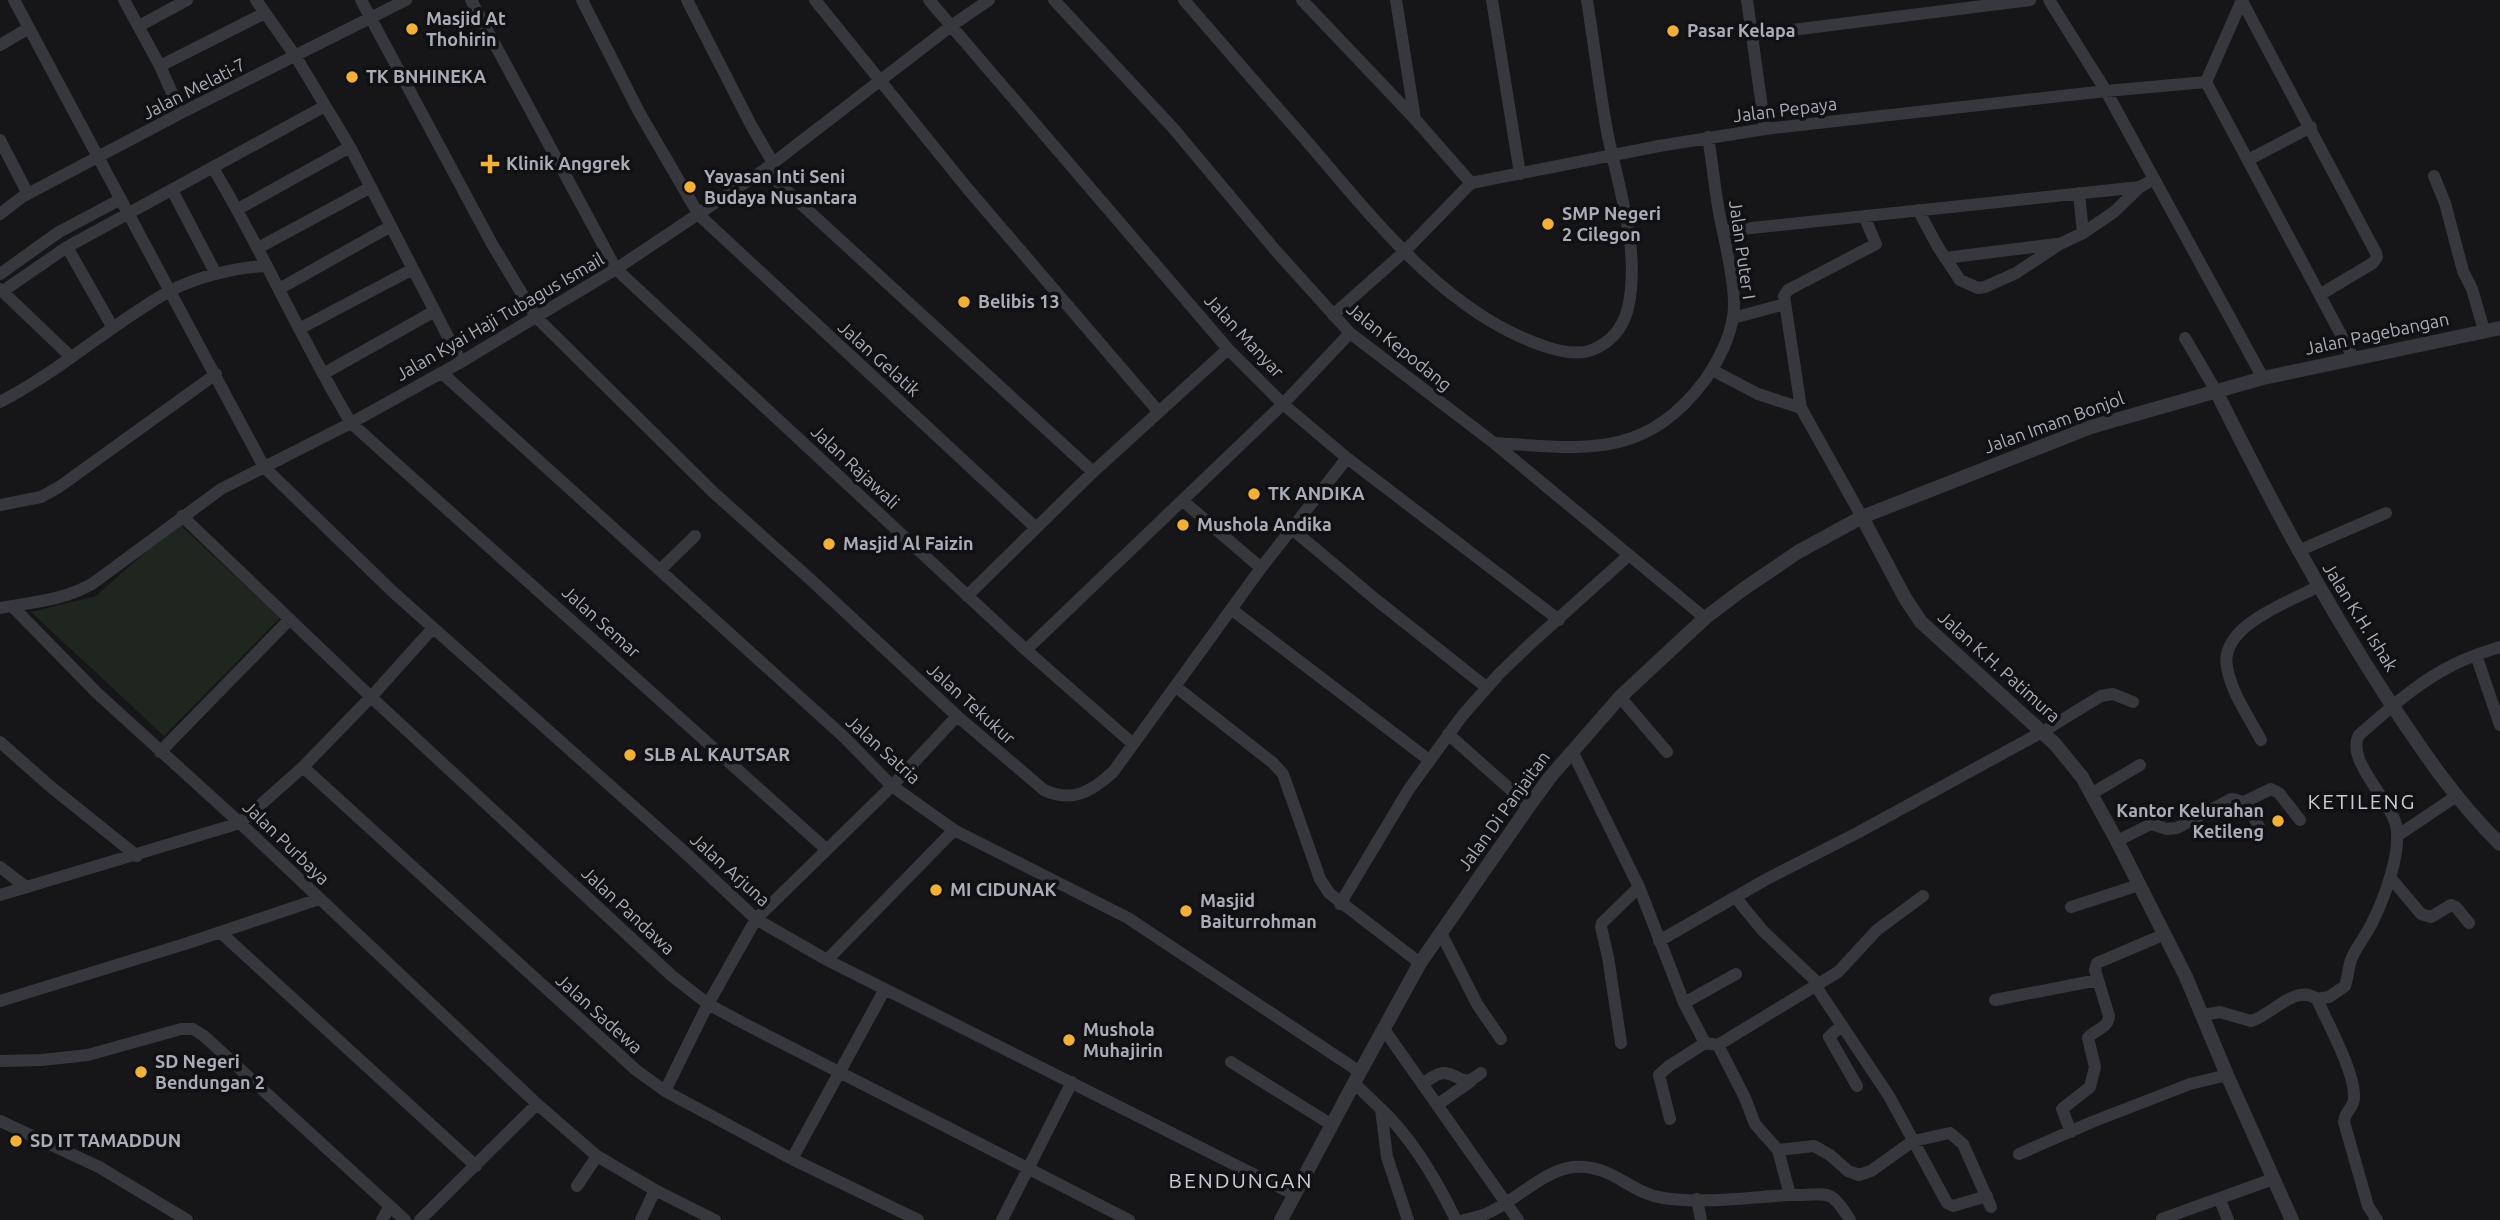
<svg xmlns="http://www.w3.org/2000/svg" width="2500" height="1220" font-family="Ubuntu,sans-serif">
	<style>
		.green { fill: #1e261f }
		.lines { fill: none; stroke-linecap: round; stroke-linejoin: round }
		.minor { stroke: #37383d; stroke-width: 12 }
		.tertiary { stroke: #37383d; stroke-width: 14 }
		.poi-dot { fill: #f2b134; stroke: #111113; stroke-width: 2.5 }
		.labels { text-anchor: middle; stroke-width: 7; stroke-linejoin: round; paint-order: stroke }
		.poi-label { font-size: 18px; font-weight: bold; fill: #a8adb8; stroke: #111113; text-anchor: start }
		.street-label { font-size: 18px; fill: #a8adb8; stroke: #111113 }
		.quarter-label { font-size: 21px; letter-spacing: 2px; fill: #c9ccd4; stroke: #111113 }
	</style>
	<rect width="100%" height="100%" fill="#161618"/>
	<path class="green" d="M178,523L280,618L164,736L31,612L96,596Z"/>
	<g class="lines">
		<path class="minor" d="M14,0L264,467L393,592L679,847L756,919L827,960L1295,1195
			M124,0L160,66L181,113
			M256,0L296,57L350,147L461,362
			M361,0L492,244L536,317L713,492L810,579L957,716L1044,790C1072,803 1091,792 1113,772L1261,568L1347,458
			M471,0L616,269L1026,650L1133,744
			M582,0L639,112L699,215L1036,528
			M687,0L751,125L773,163
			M815,0L967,188L1158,411
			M929,0L1228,349L1283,404L1347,458L1559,620
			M1054,0L1173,128L1276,251L1350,333L1494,443L1705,618
			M1184,0C1222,44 1260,88 1298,131C1366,209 1440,310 1541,345C1557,351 1576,356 1592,350C1612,342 1623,328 1628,308C1641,249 1618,188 1607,131C1599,87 1594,43 1587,0
			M1302,0L1415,119L1471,183
			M1396,0L1415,119
			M1492,0L1520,174
			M1747,0L1765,129
			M2049,0L2106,91L2263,378
			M2242,1L2376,253L2377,257L2373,263L2321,294
			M139,26L187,0
			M1752,35L2030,0
			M0,45L29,28
			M160,66L265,13
			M2206,82L2354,359
			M2206,82L2242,0
			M0,140L28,194
			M2248,160L2311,127
			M213,168C263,251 301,340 351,423L826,849
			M764,170L1093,472
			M2434,176L2445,203L2463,271L2472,289L2484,330
			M1471,183L1659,146L1765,129L2106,91L2206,82
			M172,190L216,274
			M2079,193L2083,233
			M238,209L350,147
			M1918,210L1938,247L1960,280L1978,288L1985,287L2016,273L2060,244L2083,233L2114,212L2140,187
			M0,214L22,197L181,113L406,0
			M1724,231L2140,187L2154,179
			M67,247L325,106
			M258,248L371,187
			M1945,258L2057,244
			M0,274L59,232L121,199
			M0,289L71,357
			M279,289L391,226
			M3,291L67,247L113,328
			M1333,315L1404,252L1471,183
			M1733,318L1785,304
			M299,329L413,269
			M2185,338L2216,391
			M1712,370L1758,394L1801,408
			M442,373L844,737L892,786L954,830L1128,918L1360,1072
			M323,374L433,312
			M0,402C60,371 110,325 168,292C195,277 237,267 267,266
			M1494,443C1584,448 1644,461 1705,380C1721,357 1735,329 1734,301C1733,269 1723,237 1718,206C1714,183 1712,160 1708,137
			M1183,501L1261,568
			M0,505L41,497L59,487L216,374
			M182,516L371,697L672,976L708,1004L743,1023L1129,1220
			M1862,517L1801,408L1784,296L1788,290L1876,244L1864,216
			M1292,529L1374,598L1486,687
			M2298,551L2386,513
			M660,570L695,536
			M967,596L1093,472L1228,349
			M12,606L97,693L240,823L537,1104L597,1156L655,1190L715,1220
			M0,608C33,602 61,601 92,584L221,489L351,423L461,362L616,269L764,170L951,26L989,0
			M1231,609L1429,760
			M1026,650L1283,404L1350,333
			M2476,655L2500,725
			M1176,687L1273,763L1283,774L1320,879L1329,893L1420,963
			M1620,697L1667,752
			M1448,734L1529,806
			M2261,740C2249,717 2231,692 2227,667C2219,626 2289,602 2317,587
			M0,742L51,787L137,856
			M1572,751L1639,887L1684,1003L1705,1043L1718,1045L1745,1098L1755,1124L1778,1150L1814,1146L1830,1155L1848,1171L1859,1175L1871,1171L1913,1141L1950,1133L1963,1144L1991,1207
			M160,752L290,619
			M303,767L636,1070L665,1091L792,1159L918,1220
			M2091,794L2140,765
			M2244,802L2271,789L2279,793L2300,820
			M2397,836L2455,797
			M2117,841L2151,824L2167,829L2177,828L2231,799C2249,800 2253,816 2260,829
			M0,867L26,887
			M2390,877L2421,914L2431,917L2451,905L2456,907L2469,923
			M0,895L240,823L303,767L371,697L433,628
			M1736,898L1763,931L1818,983
			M1340,904L1409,789L1462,716L1499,674L1529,645L1629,555
			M2071,907L2139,885
			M220,932L476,1166
			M1441,933L1477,1004L1501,1039
			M1659,941L1765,880L1859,832L2042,732L2101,696L2113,694L2133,702
			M827,960L954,830
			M1815,985L1889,1096L1947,1203L1953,1206L1987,1196
			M2317,999L2329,997L2345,986C2348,978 2348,969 2351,960C2355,948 2366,936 2372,923C2384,899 2402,852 2396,825C2390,799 2345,760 2359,735C2388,710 2418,682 2453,665C2468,657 2484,652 2500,647
			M1995,1000L2098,980
			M0,1001L188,943L319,899
			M1684,1003L1736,974
			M2203,1015L2220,1012L2251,1021C2272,1015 2296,983 2317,999C2327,1022 2356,1074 2354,1098C2354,1108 2344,1112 2344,1122L2368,1206L2377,1220
			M1842,1025L1829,1037L1857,1086
			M1383,1028L1518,1220
			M1621,1043L1608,957L1601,927L1602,923L1639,887
			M1718,1045L1838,972L1877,930L1923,896
			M0,1061L42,1060L88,1055L181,1029H193L204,1036L405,1220
			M1231,1062L1332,1125
			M1354,1083L1381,1109L1387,1157L1408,1220
			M1422,1084C1429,1080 1436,1073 1444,1073C1463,1075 1461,1089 1481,1073
			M665,1091L708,1004L756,919L892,786L957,716
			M1437,1105L1471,1081
			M1381,1109C1411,1137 1438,1183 1456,1220
			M1670,1119L1659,1075L1669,1066L1705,1043
			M0,1121L99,1167L187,1220
			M2071,1132L2062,1109L2090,1087L2095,1067L2088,1038C2095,1029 2108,1029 2109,1016L2095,970L2097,963L2165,934
			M1778,1150L1790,1195C1827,1196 1829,1185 1850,1220
			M2019,1154L2092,1122L2190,1084L2227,1075
			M792,1159L885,989
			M577,1186L597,1156
			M1697,1199L1701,1220
			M2220,1200L2228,1220
			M2162,1219L2273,1179
			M382,1220L390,1206
			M420,1220L537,1104
			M641,1220L655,1190
			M1002,1220L1072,1082
			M1464,1220C1472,1218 1482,1216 1490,1212C1516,1200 1545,1170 1573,1167C1613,1164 1629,1193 1663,1198C1701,1204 1752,1197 1790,1195"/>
		<path class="tertiary" d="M2216,391C2268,496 2320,594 2384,693C2420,747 2453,798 2500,844
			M1862,517L1905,598L1921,622L2055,744L2082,777L2117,841L2186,977L2227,1075L2292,1220
			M1281,1220L1360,1072L1420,963L1529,806L1551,776L1620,697L1705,618L1742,590L1798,552L1862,517L2091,427L2263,378L2500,328"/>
	</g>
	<g class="poi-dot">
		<circle cx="412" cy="29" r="7"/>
		<circle cx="1673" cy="31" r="7"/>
		<circle cx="352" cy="77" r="7"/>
		<path d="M486.5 153.5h7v7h7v7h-7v7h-7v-7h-7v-7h7z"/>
		<circle cx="690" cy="187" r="7"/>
		<circle cx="1548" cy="224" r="7"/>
		<circle cx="964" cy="302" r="7"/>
		<circle cx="1254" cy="494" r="7"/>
		<circle cx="1183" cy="525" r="7"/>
		<circle cx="829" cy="544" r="7"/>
		<circle cx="630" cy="755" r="7"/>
		<circle cx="2278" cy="821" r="7"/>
		<circle cx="936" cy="890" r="7"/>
		<circle cx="1186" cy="911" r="7"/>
		<circle cx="1069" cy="1040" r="7"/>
		<circle cx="141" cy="1072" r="7"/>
		<circle cx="16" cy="1141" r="7"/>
	</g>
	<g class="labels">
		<g class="poi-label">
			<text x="426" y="25">Masjid At<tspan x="426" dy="21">Thohirin</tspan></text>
			<text x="1687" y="37">Pasar Kelapa</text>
			<text x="366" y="83">TK BNHINEKA</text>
			<text x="506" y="170">Klinik Anggrek</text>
			<text x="704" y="183">Yayasan Inti Seni<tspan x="704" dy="21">Budaya Nusantara</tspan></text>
			<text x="1562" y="220">SMP Negeri<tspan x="1562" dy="21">2 Cilegon</tspan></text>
			<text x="978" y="308">Belibis 13</text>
			<text x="1268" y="500">TK ANDIKA</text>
			<text x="1197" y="531">Mushola Andika</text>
			<text x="843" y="550">Masjid Al Faizin</text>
			<text x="644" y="761">SLB AL KAUTSAR</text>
			<text x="2264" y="817" text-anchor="end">Kantor Kelurahan<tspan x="2264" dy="21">Ketileng</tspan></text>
			<text x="950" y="896">MI CIDUNAK</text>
			<text x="1200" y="907">Masjid<tspan x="1200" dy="21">Baiturrohman</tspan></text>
			<text x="1083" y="1036">Mushola<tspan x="1083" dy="21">Muhajirin</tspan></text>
			<text x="155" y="1068">SD Negeri<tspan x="155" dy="21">Bendungan 2</tspan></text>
			<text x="30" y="1147">SD IT TAMADDUN</text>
		</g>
		<g class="street-label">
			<text transform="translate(194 89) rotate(-27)" y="6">Jalan Melati-7</text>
			<text transform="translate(1785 110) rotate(-7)" y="6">Jalan Pepaya</text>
			<text transform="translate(1742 250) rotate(82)" y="6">Jalan Puter I</text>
			<text transform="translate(500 317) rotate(-30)" y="6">Jalan Kyai Haji Tubagus Ismail</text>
			<text transform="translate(2377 334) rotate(-12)" y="6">Jalan Pagebangan</text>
			<text transform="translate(1244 336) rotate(47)" y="6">Jalan Manyar</text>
			<text transform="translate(1399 347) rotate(39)" y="6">Jalan Kepodang</text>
			<text transform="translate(879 359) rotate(42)" y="6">Jalan Gelatik</text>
			<text transform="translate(2054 423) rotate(-20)" y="6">Jalan Imam Bonjol</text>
			<text transform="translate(855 467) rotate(43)" y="6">Jalan Rajawali</text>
			<text transform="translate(2360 617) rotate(58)" y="6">Jalan K.H. Ishak</text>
			<text transform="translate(601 622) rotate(42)" y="6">Jalan Semar</text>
			<text transform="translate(1999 667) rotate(42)" y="6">Jalan K.H. Patimura</text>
			<text transform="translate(971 704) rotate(42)" y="6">Jalan Tekukur</text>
			<text transform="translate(883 750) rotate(42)" y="6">Jalan Satria</text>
			<text transform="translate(1504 811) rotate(-54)" y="6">Jalan Di Panjaitan</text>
			<text transform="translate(286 843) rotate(44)" y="6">Jalan Purbaya</text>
			<text transform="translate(730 870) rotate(42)" y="6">Jalan Arjuna</text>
			<text transform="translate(628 911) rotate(43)" y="6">Jalan Pandawa</text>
			<text transform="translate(599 1014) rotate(42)" y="6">Jalan Sadewa</text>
		</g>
		<g class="quarter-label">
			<text x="2362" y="809">KETILENG</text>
			<text x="1241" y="1188">BENDUNGAN</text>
		</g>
	</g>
</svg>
